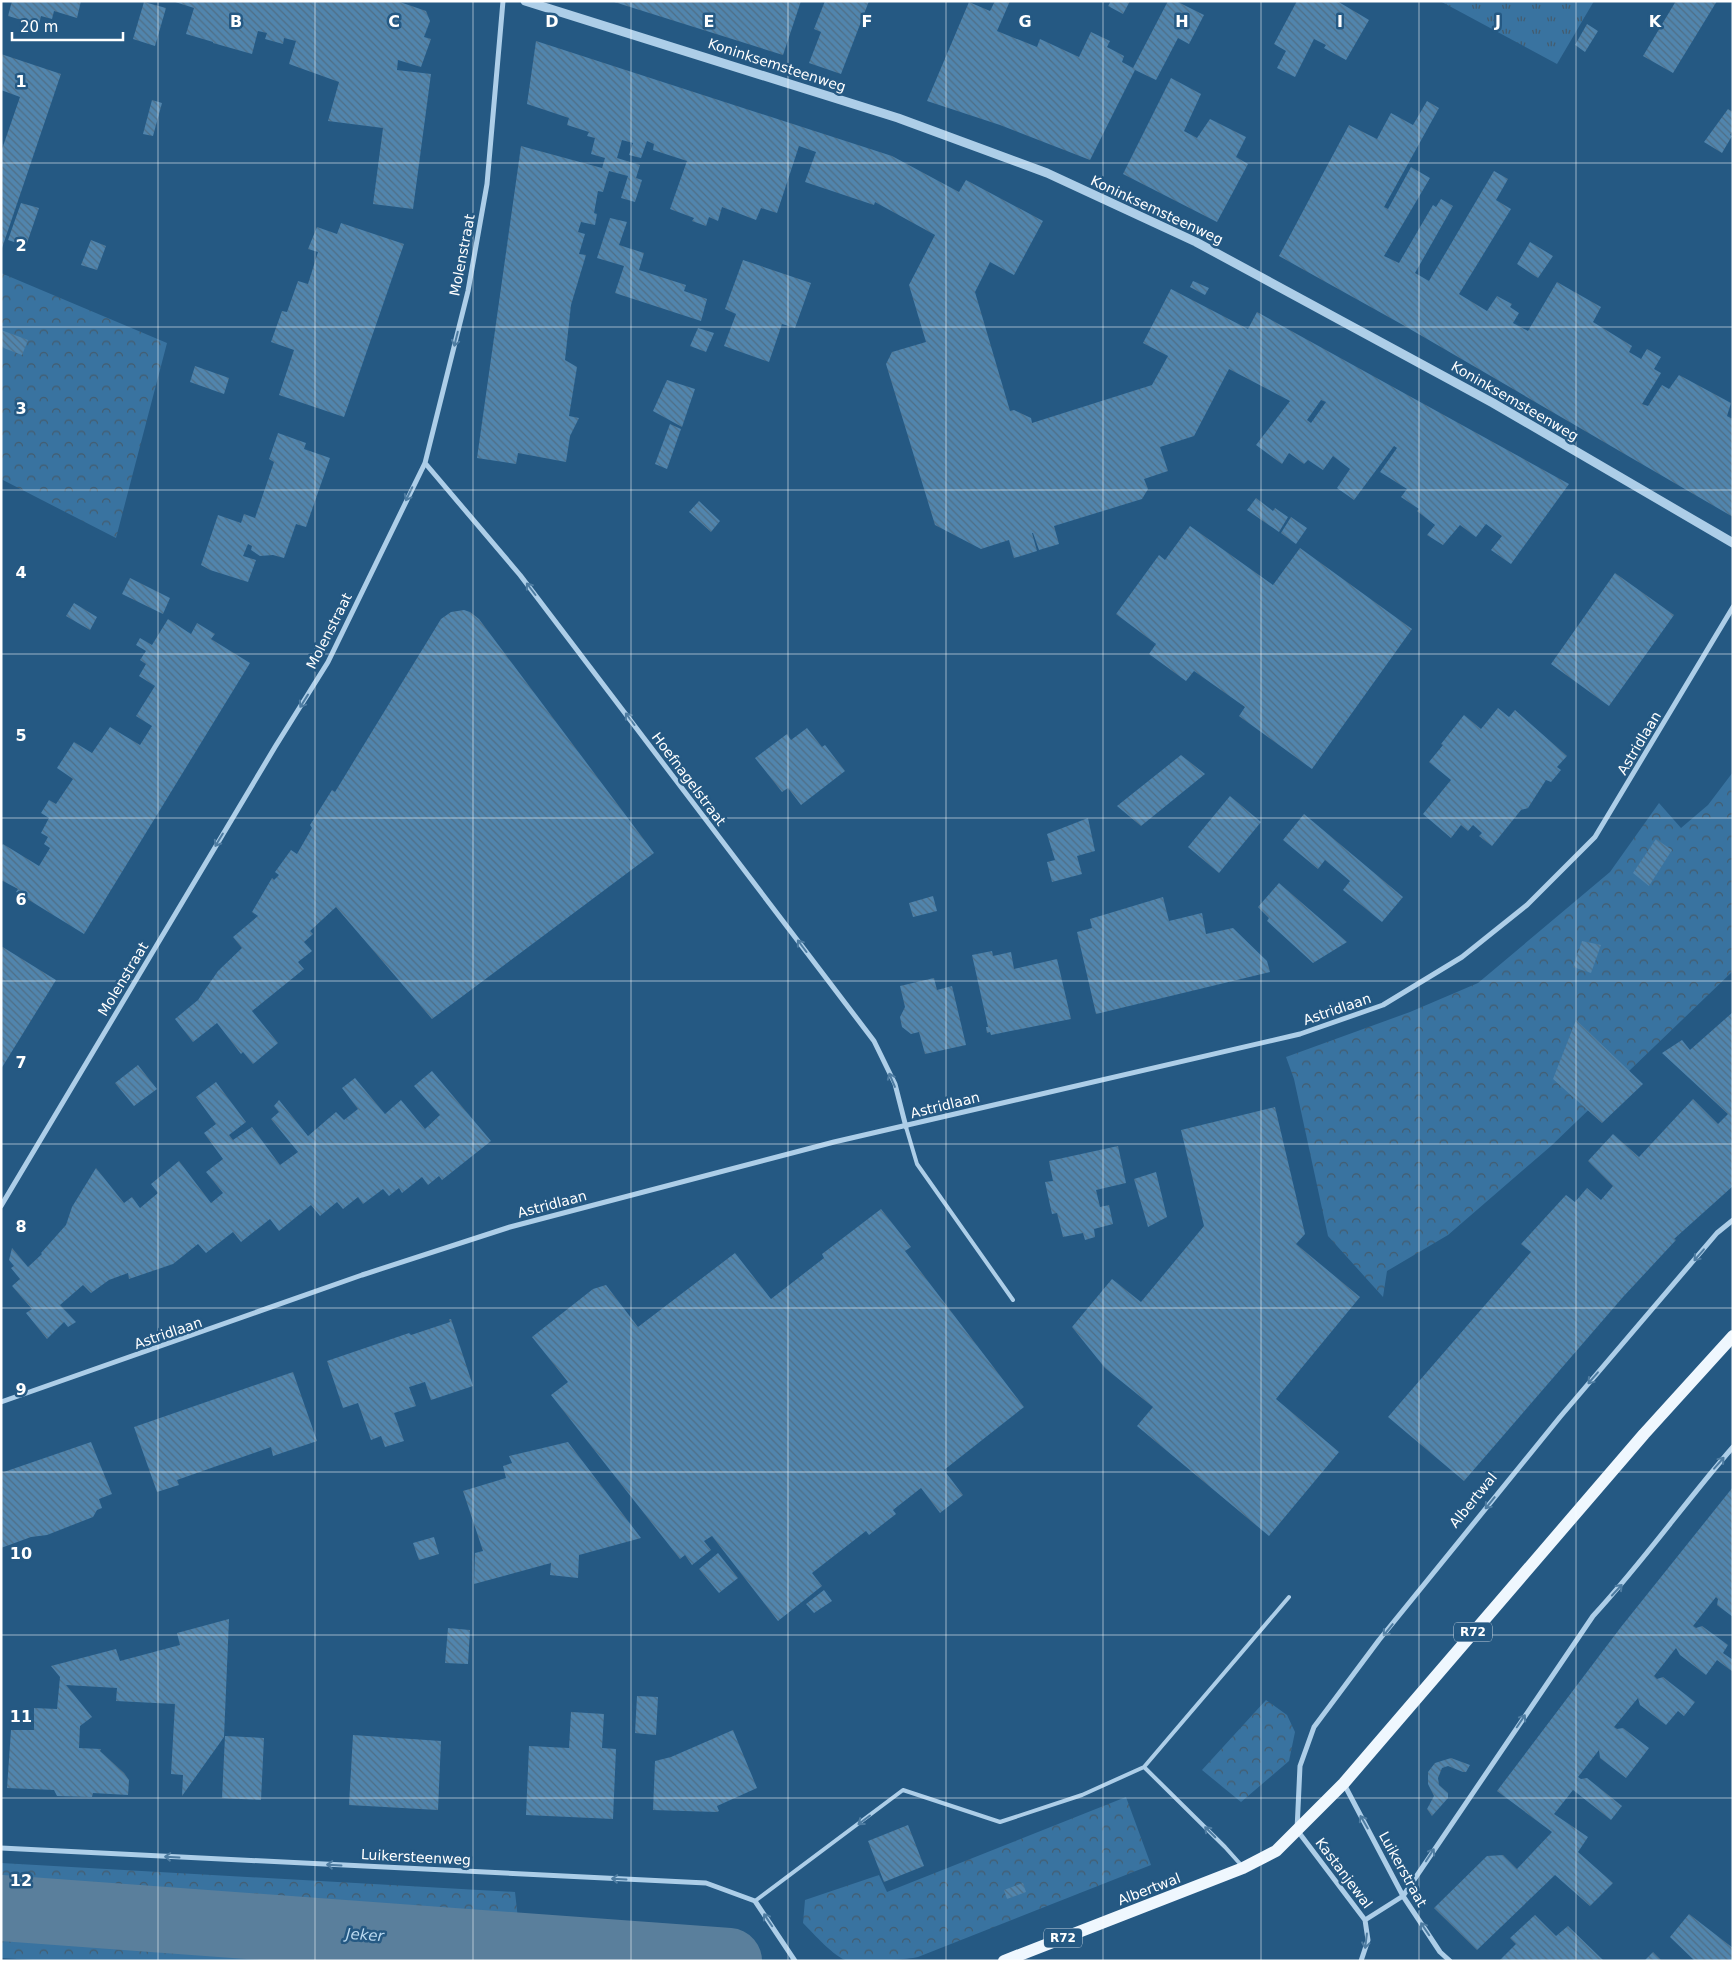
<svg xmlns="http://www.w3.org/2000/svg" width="1734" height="1962" font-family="'DejaVu Sans',sans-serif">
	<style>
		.grass { fill: url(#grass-tufts) }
		.forest { fill: url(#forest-crowns) }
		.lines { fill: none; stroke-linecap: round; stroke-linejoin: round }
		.river { stroke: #5a7f9c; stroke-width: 66 }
		.building { fill: url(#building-back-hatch); fill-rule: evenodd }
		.service { stroke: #adcee8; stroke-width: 4 }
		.minor { stroke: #adcee8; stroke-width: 5 }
		.tertiary { stroke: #adcee8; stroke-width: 9 }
		.primary { stroke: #eff7fe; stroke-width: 12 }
		.oneway { stroke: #4e7ca1 }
		.grid { fill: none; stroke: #fff; stroke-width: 1; stroke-opacity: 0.55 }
		.labels { text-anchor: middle; stroke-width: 5; stroke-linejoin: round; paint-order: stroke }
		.shield { fill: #255983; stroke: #becdda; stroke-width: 1 }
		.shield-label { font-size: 12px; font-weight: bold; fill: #fff }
		.street-label { font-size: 14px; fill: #fff; stroke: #255983 }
		.water-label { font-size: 15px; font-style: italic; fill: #b9d8ef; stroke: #255983 }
		.grid-label { font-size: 16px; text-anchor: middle; font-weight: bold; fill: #fff; stroke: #255983; stroke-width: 5; stroke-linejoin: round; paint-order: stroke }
	</style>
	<defs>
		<pattern id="grass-tufts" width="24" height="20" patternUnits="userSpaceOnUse" patternTransform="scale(1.25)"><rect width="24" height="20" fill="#3973a0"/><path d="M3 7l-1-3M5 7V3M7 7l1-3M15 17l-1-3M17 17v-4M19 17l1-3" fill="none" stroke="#445c6e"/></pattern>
		<pattern id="forest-crowns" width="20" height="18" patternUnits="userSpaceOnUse" patternTransform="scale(1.25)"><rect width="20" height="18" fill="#3973a0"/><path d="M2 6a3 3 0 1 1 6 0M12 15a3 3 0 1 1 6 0" fill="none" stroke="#445c6e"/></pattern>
		<pattern id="building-back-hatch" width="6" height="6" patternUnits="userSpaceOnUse" patternTransform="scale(1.25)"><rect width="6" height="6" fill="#5185ad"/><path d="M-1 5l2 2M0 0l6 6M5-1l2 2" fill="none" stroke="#4f6e86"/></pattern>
	</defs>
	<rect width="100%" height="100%" fill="#255983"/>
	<path class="grass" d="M1440,1H1594L1557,64Z"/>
	<path class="forest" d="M1,273L167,343L116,538L1,479Z
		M1733,772V971L1551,1146L1448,1235L1387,1271L1383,1297L1328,1236L1294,1079L1286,1057L1410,1012L1478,983L1610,872L1659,803L1681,828L1708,805Z
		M1266,1700L1287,1715L1295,1732L1289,1761L1241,1802L1202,1770Z
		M1126,1797L1151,1865L918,1957C904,1960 863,1962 848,1961C834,1957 814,1934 803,1923L805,1900L879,1875L887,1892Z
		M1,1863L515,1892L519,1928L1,1890Z
		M1,1922L274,1936L272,1961H49L1,1958Z
		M364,1945L562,1961H365Z"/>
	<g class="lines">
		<path class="river" d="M1,1908L729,1961"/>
	</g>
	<path class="building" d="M12,1H81L77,18L54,11L52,19L41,16L39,25L8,16Z
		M172,1H397L426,11L430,21L424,37L431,39L421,67L398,60L397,70L431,74L413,209L373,204L383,128L328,121L339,82L289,64L296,41L284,38L283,44L265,39L267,33L258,31L252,54L213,43V42L186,34L194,8Z
		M611,1H801L783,55Z
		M825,1H869L841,74L809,63L821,32L814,29Z
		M995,1H1010L997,31L1037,47L1040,39L1079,57L1091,32L1110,41L1107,47L1124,56L1122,62L1133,68L1168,1H1176L1204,15L1189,44L1178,38L1156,80L1135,70L1090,160L1000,125L927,101L969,2L990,11Z
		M1111,1H1130L1123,14L1108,6Z
		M1297,1H1337L1369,20L1346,60L1324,48L1326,45L1314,39L1295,77L1277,68L1286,51L1274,44Z
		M1676,1H1717L1673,73L1643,56Z
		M144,2L166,8L155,46L133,39Z
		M1587,24L1598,31L1585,52L1575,45Z
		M536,41L892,156L959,192L966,180L1043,221L1014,275L990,262L975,292L1010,411L1014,410L1031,418L1032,423L1152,385L1168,356L1143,343L1171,289L1248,329L1257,312L1569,484L1511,564L1491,550L1502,536L1486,524L1476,537L1460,525L1443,545L1427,535L1435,525L1417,511L1419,509L1401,497L1407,489L1380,472L1397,448L1394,446L1354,500L1337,488L1350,469L1333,456L1323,470L1308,460L1304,464L1289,453L1282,464L1256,445L1290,401L1229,369L1194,436L1160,447L1168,471L1144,479L1148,489L1142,499L1054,526L1059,544L1039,550L1033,533H1032L1037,551L1014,558L1009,540L981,549L935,525L886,364L892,352L926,342L909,285L935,235L875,202L874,205L805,182L816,152L799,146L777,213L761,208L756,220L722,207L718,221L709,217L706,226L692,221L694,218L670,209L687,161L653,150L654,144L647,141L641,158L629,155L633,143L622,140L617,158L640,165L636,178L642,180L635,202L621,198L628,176L609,171L603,192L598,191L594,213L597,214L595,225L581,222L578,232L585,234L579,254L586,255L571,305L565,360L577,367L569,416L579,418L570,436L566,462L518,453L516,464L477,458L521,146L602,168L605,158L591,154L595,138L587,136L589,132L567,125L569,118L527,104ZM1321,400L1326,402L1311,423L1307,420Z
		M1,54L61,74L2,248L1,152L20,97L1,90Z
		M1171,78L1201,94L1184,131L1197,138L1210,119L1246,137L1236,157L1248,164L1217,222L1123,174Z
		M152,100L162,103L153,136L143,134Z
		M1427,101L1439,108L1384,207L1388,209L1411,167L1430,178L1384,256L1399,263L1433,205L1436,207L1441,199L1453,206L1415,273L1429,281L1494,171L1508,179L1496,200L1511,209L1459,294L1487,311L1497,296L1512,304L1510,307L1519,313L1513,323L1528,331L1557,282L1601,307L1593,322L1632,346L1629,352L1641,359L1647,349L1661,357L1654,369L1661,373L1642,404L1648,406L1662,385L1669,389L1679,375L1731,403L1727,416L1733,419V517L1403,325L1279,256L1349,125L1377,139L1391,113L1413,125Z
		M1728,109L1733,112V130L1730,135L1732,136L1722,153L1704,142Z
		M21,203L39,208L26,246L8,240Z
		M610,218L627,222L619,245L644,253L639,270L686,285L684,291L707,299L701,321L615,293L624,266L597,258Z
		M341,223L404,244L344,417L279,395L294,350L271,342L282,311L287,312L298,281L308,284L318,252L308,249L317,227L337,234Z
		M91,240L106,246L97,270L81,265Z
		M1530,242L1553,256L1538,278L1517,264Z
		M743,260L811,283L795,328L782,324L769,362L724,346L736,314L725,309Z
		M1193,281L1209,288L1205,295L1190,287Z
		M698,328L714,333L706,352L690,346Z
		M1,330L28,340L22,355L1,347Z
		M195,366L229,378L224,394L190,382Z
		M667,380L695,389L682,427L653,411Z
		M670,424L681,429L667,469L655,464Z
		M278,433L306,443L304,449L330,458L306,527L296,524L284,558L273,555L260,556L251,550L252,546L248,544L243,556L256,560L248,582L210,570L201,565L218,515L241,523L244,514L255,518L274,462L269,459Z
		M1256,498L1273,511L1275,508L1288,517L1279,532L1247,510Z
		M699,501L720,521L711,532L689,512Z
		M1291,517L1307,528L1296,544L1281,533Z
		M1190,526L1273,585L1300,548L1412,629L1312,769L1239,716L1245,707L1194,671L1186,681L1149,654L1156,644L1116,614L1159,555L1165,560Z
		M1615,573L1674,615L1609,706L1551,664Z
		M130,578L170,598L163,614L122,594Z
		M74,603L97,617L90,630L66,616Z
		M464,610L470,612L479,619L654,853L432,1019L336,907L310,931L313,934L304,942L312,951L298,962L304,969L252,1011L278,1043L253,1064L243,1052L241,1054L217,1023L193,1042L175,1019L198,1000L218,971L242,948L233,937L258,916L252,912L272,878L274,880L279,875L275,872L291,850L297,854L312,828L310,825L332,790L335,792L441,619L451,612Z
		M168,619L191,634L197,623L215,634L211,639L250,663L84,934L16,892L18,889L1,880V846L3,844L39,866L50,848L44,844L48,837L41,833L49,818L41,813L49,800L56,804L73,779L57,768L74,742L92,753L110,727L140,745L152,726L136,716L155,686L139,676L146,664L140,660L146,651L136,645L140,638L152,645Z
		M1498,708L1509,717L1515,710L1567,756L1557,767L1561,770L1551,782L1546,780L1528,808L1521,810L1492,846L1479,836L1482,833L1473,825L1468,831L1461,825L1451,838L1423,814L1451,780L1429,762L1443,745L1441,744L1464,715L1481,729Z
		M807,728L822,747L825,745L845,771L801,805L788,788L782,792L755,758L787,734L791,740Z
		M1181,755L1205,774L1141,826L1117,806Z
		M1230,796L1261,822L1219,873L1188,847Z
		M1304,814L1403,897L1382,922L1343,890L1350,881L1325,860L1318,869L1283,840Z
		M1088,818L1095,851L1077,856L1082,874L1052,882L1047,862L1055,860L1047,834Z
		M1656,839L1672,850L1649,886L1633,873Z
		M1279,883L1347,942L1313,963L1267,921L1269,918L1258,907Z
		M933,896L937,911L913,917L909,903Z
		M1163,897L1169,921L1202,913L1206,934L1233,928L1267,961L1270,972L1096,1014L1077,932L1092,928L1090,919Z
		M1582,941L1601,945L1591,973L1573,967Z
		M1,946L56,980L1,1069Z
		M992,951L993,956L1011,952L1014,969L1057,959L1071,1019L991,1035L990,1032L987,1033L986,1027H988L972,955Z
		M934,978L937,990L952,986L966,1045L925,1054L919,1032L911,1034L902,1027L900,1017L905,1007L900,986Z
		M1733,1012V1186L1674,1239L1676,1240L1623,1297L1464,1481L1388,1417L1531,1252L1521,1244L1566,1195L1575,1202L1587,1188L1601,1200L1613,1186L1588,1161L1613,1134L1639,1157L1693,1099L1718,1124L1728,1114L1662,1053L1682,1040L1690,1050Z
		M1576,1020L1643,1084L1602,1123L1553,1079Z
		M138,1065L157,1089L134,1106L115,1083Z
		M432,1071L491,1141L442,1180L439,1176L428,1185L422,1177L402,1193L399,1188L389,1196L383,1189L363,1204L358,1197L343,1209L337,1202L320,1216L311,1205L279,1231L270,1219L241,1242L233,1232L206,1253L198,1244L173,1264L129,1279L128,1273L109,1280L91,1293L83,1285L60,1305L76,1322L68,1327L64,1322L47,1339L26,1313L32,1309L12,1286L20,1279L11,1268L14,1266L9,1260L12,1248L28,1267L42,1254L41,1253L66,1225L72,1207L96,1168L124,1203L132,1197L140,1208L158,1193L151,1184L179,1161L211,1203L223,1193L206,1172L223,1159L204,1133L216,1124L196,1097L216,1082L246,1122L229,1135L233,1140L252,1127L280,1165L298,1152L271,1119L279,1112L274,1106L279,1100L308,1136L336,1112L344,1120L358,1109L342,1088L355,1078L385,1114L401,1100L425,1129L440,1115L414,1086Z
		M1275,1107L1305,1234L1296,1244L1360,1297L1276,1399L1339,1452L1269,1536L1137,1426L1153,1407L1105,1368L1072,1327L1112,1279L1141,1302L1204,1226L1181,1130Z
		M1118,1146L1126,1183L1096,1190L1100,1207L1109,1205L1113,1224L1094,1229L1095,1237L1085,1240L1083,1233L1063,1237L1057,1213L1052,1214L1045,1182L1053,1181L1049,1161Z
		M1156,1172L1167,1217L1148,1227L1134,1179Z
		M881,1209L911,1247L905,1251L1024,1407L944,1470L963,1495L940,1513L921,1488L893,1510L896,1514L869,1535L866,1531L812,1573L822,1586L778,1621L712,1536L704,1541L711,1550L692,1565L685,1555L680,1559L551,1395L568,1382L532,1337L593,1289L606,1285L638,1327L735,1253L771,1299L824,1258L822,1254Z
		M449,1319H451L473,1386L431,1400L425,1382L409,1387L416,1406L394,1413L404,1441L385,1447L381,1436L371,1440L358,1403L343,1408L327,1361L409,1333L411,1335L450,1322Z
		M293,1372L317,1441L273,1456L271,1447L177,1480L179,1485L157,1492L134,1427Z
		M91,1442L112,1494L99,1499L102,1508L97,1510L93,1517L47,1535L31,1537L1,1548V1473Z
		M568,1442L641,1538L579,1555L578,1578L550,1575L551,1563L474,1584L475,1553L483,1551L463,1491L506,1478L503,1466L512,1463L509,1456Z
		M1733,1487V1617L1717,1605L1718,1599L1716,1597L1693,1626L1696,1628L1702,1626L1728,1645L1723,1653L1733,1660V1672L1717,1660L1706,1675L1680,1655L1676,1648L1654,1676L1657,1679L1663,1677L1695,1702L1684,1716L1678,1711L1666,1725L1640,1705L1638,1698L1614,1727L1617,1729L1623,1728L1649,1748L1626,1778L1600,1758L1599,1750L1578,1777L1581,1779L1587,1778L1622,1806L1611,1820L1573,1790L1554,1814L1588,1837L1578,1852L1613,1883L1590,1906L1555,1875L1477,1950L1434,1908L1487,1856L1503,1855L1517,1869L1552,1832L1497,1791L1621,1627Z
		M434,1537L439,1554L419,1560L413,1543Z
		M718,1553L738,1578L719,1593L699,1569Z
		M824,1590L832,1601L814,1613L806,1604Z
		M229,1619L224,1737L182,1796L183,1775L171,1774L175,1704L116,1701L117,1688L66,1685L92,1717L80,1726L79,1748L101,1749L100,1751L124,1773L129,1780L128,1795L93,1793L92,1797L57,1796L54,1790L7,1788L11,1730H34V1708L57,1709L60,1677L51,1666L116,1649L120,1661L180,1645L177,1633Z
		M448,1628L470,1630L468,1664L445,1663Z
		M637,1696L658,1697L656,1735L635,1733Z
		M571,1712L604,1714L602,1748L616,1749L613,1819L526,1815L529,1746L569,1748Z
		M733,1730L757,1788L717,1806L719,1811L717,1812L653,1810L655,1761L671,1757Z
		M353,1735L441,1741L438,1810L349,1805Z
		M225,1736L264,1738L261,1800L222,1798Z
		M1451,1758L1470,1765L1466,1772H1463L1448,1766L1442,1768L1438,1778L1439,1785L1448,1793V1798L1432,1816L1427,1809L1434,1796L1428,1784V1772L1435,1763Z
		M908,1825L924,1866L884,1882L868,1841Z
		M1023,1883L1026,1892L1007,1899L1004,1890Z
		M1689,1914L1733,1948V1961H1695L1670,1937Z
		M1535,1915L1556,1936L1568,1926L1604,1961H1499L1516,1944L1510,1938Z
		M1653,1952L1662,1961H1644Z"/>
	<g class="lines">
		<path class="service" d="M906,1127L917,1164L1013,1300
			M1144,1767L1225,1847L1242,1866
			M755,1901L903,1790L1000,1822L1082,1795L1144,1767L1289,1597"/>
		<path class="minor" d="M425,463L520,575L874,1041L895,1084L906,1127
			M1,1206L275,747L328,662L425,463L468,291L487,184L503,1
			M1,1402L362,1275L510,1227L834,1142L1300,1034L1383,1005L1462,957L1527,905L1595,837L1733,607
			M1344,1784L1403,1896L1440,1952L1450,1961
			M1,1848L706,1883L755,1901L795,1961
			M1365,1920L1403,1896L1593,1616C1643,1562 1685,1502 1733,1447
			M1361,1961L1368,1940L1365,1920L1297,1830L1300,1766L1314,1727L1379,1640L1560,1417L1717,1233L1733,1220"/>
		<path class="tertiary" d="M525,1L898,118L1047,173L1196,242L1493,403L1733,543"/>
		<path class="primary" d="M1004,1961L1243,1868L1276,1851L1344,1783L1644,1434L1733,1336"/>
	</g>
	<defs><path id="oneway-shaft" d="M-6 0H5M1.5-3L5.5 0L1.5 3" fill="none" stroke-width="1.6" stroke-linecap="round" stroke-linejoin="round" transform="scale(1.25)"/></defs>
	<g class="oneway">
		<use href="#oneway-shaft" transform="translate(456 339) rotate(104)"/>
		<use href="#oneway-shaft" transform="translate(409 494) rotate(116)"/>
		<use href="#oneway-shaft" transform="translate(531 589) rotate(-127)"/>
		<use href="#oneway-shaft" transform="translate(304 701) rotate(122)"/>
		<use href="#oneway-shaft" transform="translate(630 719) rotate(-127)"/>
		<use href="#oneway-shaft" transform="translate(219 840) rotate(121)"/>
		<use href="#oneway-shaft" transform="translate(802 946) rotate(-127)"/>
		<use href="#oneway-shaft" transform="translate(892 1080) rotate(-113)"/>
		<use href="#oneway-shaft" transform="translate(1699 1255) rotate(131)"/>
		<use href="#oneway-shaft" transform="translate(1593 1378) rotate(131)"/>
		<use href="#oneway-shaft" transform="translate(1719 1463) rotate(-49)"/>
		<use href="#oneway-shaft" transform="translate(1490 1503) rotate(129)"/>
		<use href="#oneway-shaft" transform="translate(1617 1590) rotate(-47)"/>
		<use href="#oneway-shaft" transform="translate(1388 1630) rotate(129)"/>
		<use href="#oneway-shaft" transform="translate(1521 1721) rotate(-56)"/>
		<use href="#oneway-shaft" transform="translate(864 1820) rotate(143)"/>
		<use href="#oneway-shaft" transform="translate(1364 1822) rotate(-120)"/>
		<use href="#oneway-shaft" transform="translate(1210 1832) rotate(-135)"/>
		<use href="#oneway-shaft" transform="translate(1430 1855) rotate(-57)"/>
		<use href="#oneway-shaft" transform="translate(172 1857) rotate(-177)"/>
		<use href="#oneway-shaft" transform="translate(334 1865) rotate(-177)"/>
		<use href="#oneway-shaft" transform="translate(619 1879) rotate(-177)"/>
		<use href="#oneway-shaft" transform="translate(768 1920) rotate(-124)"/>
		<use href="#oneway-shaft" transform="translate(1425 1929) rotate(-124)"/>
		<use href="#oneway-shaft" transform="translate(1366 1941) rotate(97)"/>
	</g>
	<path class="grid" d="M158,1V1961M315,1V1961M473,1V1961M631,1V1961M788,1V1961M946,1V1961M1103,1V1961M1261,1V1961M1419,1V1961M1576,1V1961M1,163H1733M1,327H1733M1,490H1733M1,654H1733M1,818H1733M1,981H1733M1,1144H1733M1,1308H1733M1,1472H1733M1,1635H1733M1,1798H1733"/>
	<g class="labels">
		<g class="shield">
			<rect x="1454" y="1622.5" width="38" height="19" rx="4"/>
			<rect x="1044" y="1928.5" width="38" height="19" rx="4"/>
		</g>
		<g class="shield-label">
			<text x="1473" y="1636">R72</text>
			<text x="1063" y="1942">R72</text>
		</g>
		<g class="street-label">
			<text transform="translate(777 65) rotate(18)" y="5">Koninksemsteenweg</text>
			<text transform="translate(1157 210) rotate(25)" y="5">Koninksemsteenweg</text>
			<text transform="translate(462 255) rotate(-79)" y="5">Molenstraat</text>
			<text transform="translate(1515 401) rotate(30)" y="5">Koninksemsteenweg</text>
			<text transform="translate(329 631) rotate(-63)" y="5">Molenstraat</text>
			<text transform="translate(1639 743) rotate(-59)" y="5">Astridlaan</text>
			<text transform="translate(689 779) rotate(53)" y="5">Hoefnagelstraat</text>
			<text transform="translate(123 979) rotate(-59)" y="5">Molenstraat</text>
			<text transform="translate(1337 1009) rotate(-19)" y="5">Astridlaan</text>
			<text transform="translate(945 1105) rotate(-14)" y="5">Astridlaan</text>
			<text transform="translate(552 1204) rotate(-15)" y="5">Astridlaan</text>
			<text transform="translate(168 1333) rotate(-19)" y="5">Astridlaan</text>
			<text transform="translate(1473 1500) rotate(-51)" y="5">Albertwal</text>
			<text transform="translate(416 1857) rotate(3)" y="5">Luikersteenweg</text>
			<text transform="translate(1403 1869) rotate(61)" y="5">Luikerstraat</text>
			<text transform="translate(1344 1873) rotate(53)" y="5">Kastanjewal</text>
			<text transform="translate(1149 1889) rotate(-21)" y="5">Albertwal</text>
		</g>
		<g class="water-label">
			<text transform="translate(365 1935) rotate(4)" y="5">Jeker</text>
		</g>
	</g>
	<g class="grid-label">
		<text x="236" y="27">B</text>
		<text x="394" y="27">C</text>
		<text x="552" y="27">D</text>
		<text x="709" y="27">E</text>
		<text x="867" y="27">F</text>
		<text x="1025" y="27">G</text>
		<text x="1182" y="27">H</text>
		<text x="1340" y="27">I</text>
		<text x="1498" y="27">J</text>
		<text x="1655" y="27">K</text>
		<text x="21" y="87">1</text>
		<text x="21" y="251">2</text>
		<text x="21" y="414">3</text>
		<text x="21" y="578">4</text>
		<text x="21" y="741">5</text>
		<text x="21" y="905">6</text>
		<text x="21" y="1068">7</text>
		<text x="21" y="1232">8</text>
		<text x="21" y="1395">9</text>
		<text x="21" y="1559">10</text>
		<text x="21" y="1722">11</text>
		<text x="21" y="1886">12</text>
	</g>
	<rect width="1734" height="1962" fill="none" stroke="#ffffff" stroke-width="5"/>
	<path d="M12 32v8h111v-8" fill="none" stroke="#ffffff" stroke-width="2.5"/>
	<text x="20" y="32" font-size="15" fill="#ffffff" stroke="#255983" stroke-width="4" paint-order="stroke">20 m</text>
</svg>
